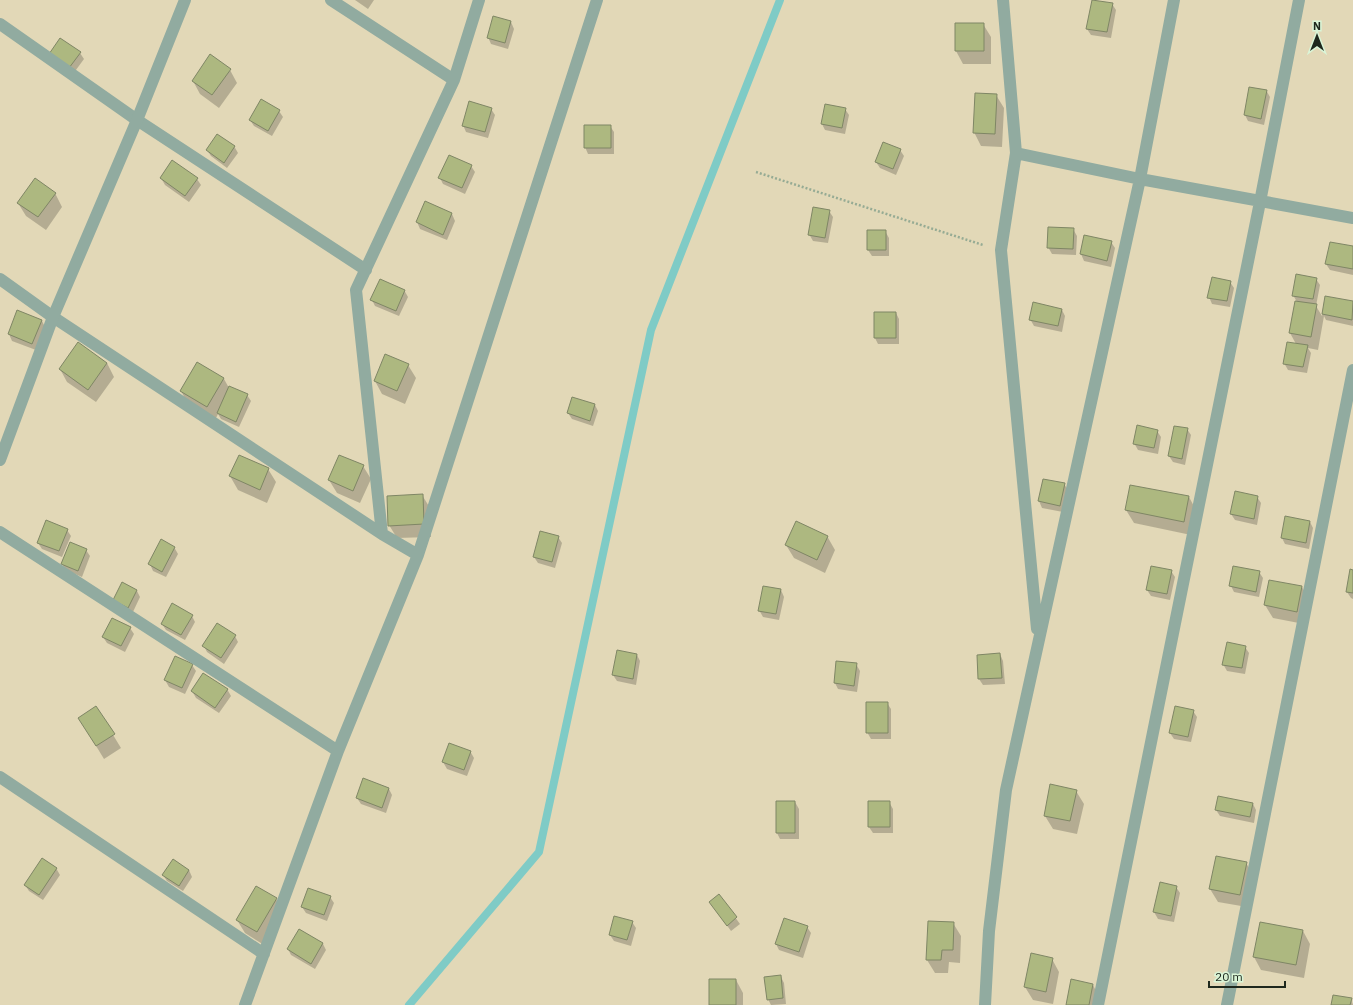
<svg xmlns="http://www.w3.org/2000/svg" width="1353" height="1005" font-family="'IBM Plex Sans',sans-serif">
	<style>
		.green { fill: #e2d8b7 }
		.shadow { fill: #0003 }
		.lines { fill: none; stroke-linecap: round; stroke-linejoin: round }
		.stream { stroke: #7fcbc6; stroke-width: 8 }
		.building { fill: #adb880; stroke: #7f8665 }
		.path { stroke: #96ab94; stroke-width: 2.5; stroke-dasharray: 2 2; stroke-linecap: butt }
		.lane { stroke: #91aba0; stroke-width: 12 }
		.street { stroke: #91aba0; stroke-width: 12 }
	</style>
	<rect width="100%" height="100%" fill="#daf5d7"/>
	<path class="green" d="M0,0H1353V1005H0Z"/>
	<path class="shadow" d="M355,0H374L368,9Z
		M1112,4L1116,10L1111,38L1091,35L1087,29Z
		M494,17L511,22L514,29L508,49L491,44L488,37Z
		M983,24L991,37V64H963L956,51Z
		M80,53L84,59L73,74L54,60Z
		M230,70L237,83L219,108L200,94L193,81Z
		M1250,88L1266,90L1270,97L1264,125L1248,121L1245,115Z
		M996,95L1004,108L1002,147L981,146L974,132Z
		M262,100L279,111L283,117L272,136L254,126L250,120Z
		M491,109L495,115L488,138L466,132L463,125Z
		M845,109L849,115L845,134L825,130L822,124Z
		M610,126L614,132V154H588L585,147Z
		M234,146L238,153L227,168L211,156L207,150Z
		M900,150L904,156L896,175L880,168L876,162Z
		M471,166L475,172L465,194L443,184L440,178Z
		M161,178L197,179L201,185L189,202L165,185Z
		M55,193L62,207L46,230L26,216L18,203Z
		M425,203L452,214L455,221L447,240L420,229L417,222Z
		M829,211L833,217L828,243L813,241L809,234Z
		M1073,229L1077,236L1076,255L1052,254L1048,247Z
		M885,231L889,238V256H872L868,250Z
		M1085,236L1111,242L1115,248L1111,267L1084,261L1081,254Z
		M1353,247V275L1330,270L1326,264Z
		M1316,279L1320,285L1316,306L1322,316L1326,297L1353,302V326L1326,320L1324,316L1318,350L1308,348L1311,353L1307,373L1288,370L1284,363L1296,344L1290,333L1297,302L1293,295Z
		M1230,282L1234,288L1230,307L1212,304L1209,297Z
		M404,290L408,297L399,316L375,306L372,300Z
		M1062,310L1065,316L1062,332L1034,326L1030,319Z
		M18,311L42,321L45,327L36,350L12,341L9,334Z
		M896,313L899,319V344H878L875,338Z
		M107,363L114,377L96,402L67,382L60,369Z
		M197,363L224,379L229,388L247,395L251,401L239,427L221,419L218,414L215,420L188,404L181,391Z
		M408,365L416,378L405,404L382,394L375,381Z
		M595,405L598,411L593,426L572,419L568,413Z
		M1187,429L1191,435L1185,465L1173,462L1169,456Z
		M1157,431L1161,437L1158,454L1138,450L1134,443Z
		M363,466L371,479L360,503L337,493L329,480Z
		M268,469L276,482L267,503L238,490L230,476Z
		M1043,480L1064,484L1068,490L1063,512L1042,508L1039,501Z
		M422,495L430,508L431,537L397,538L389,525Z
		M1189,497L1196,510L1191,535L1134,523L1126,510Z
		M1257,497L1261,503L1257,525L1235,520L1231,514Z
		M1286,517L1310,522L1313,528L1309,549L1285,544L1282,538Z
		M67,530L71,536L62,557L42,549L38,543Z
		M827,536L835,550L825,573L794,558L786,545Z
		M558,537L562,543L555,568L538,563L534,557Z
		M174,547L178,554L166,577L153,571L150,564Z
		M86,550L90,556L82,577L66,570L62,564Z
		M1171,571L1175,577L1170,600L1151,596L1147,590Z
		M1353,571V599L1351,598L1347,592Z
		M1259,572L1263,578L1259,597L1234,592L1231,586Z
		M1302,587L1309,600L1304,624L1273,618L1265,605Z
		M781,590L784,597L779,620L763,617L759,610Z
		M137,591L140,597L132,614L118,607Z
		M192,616L195,622L185,640L166,630L162,624Z
		M130,628L134,634L125,652L107,643L103,637Z
		M235,636L238,642L224,664L207,652L204,646Z
		M1245,647L1249,653L1245,674L1227,671L1223,664Z
		M1000,654L1003,661L1005,684L983,685L979,679L978,655Z
		M637,655L640,661L636,685L617,681L613,675Z
		M856,664L860,671L857,692L838,689L835,683Z
		M192,665L196,671L185,694L169,687L165,680Z
		M227,689L231,696L219,713L196,698L192,691Z
		M887,703L891,709V739H871L867,732Z
		M96,707L121,748L104,759L87,731Z
		M1193,711L1197,717L1191,742L1174,739L1170,733Z
		M470,751L474,758L467,776L447,769L443,762Z
		M389,789L392,795L386,813L361,804L357,798Z
		M1076,791L1084,804L1077,834L1053,829L1045,816Z
		M777,802H795L799,809V839H780L777,833Z
		M889,802L893,809V833H873L869,827Z
		M1253,804L1256,810L1254,823L1220,816L1216,810Z
		M173,860L189,870L192,877L183,891L167,881L163,875Z
		M1246,863L1254,876L1247,907L1218,902L1210,889Z
		M56,868L60,875L43,900L29,891L25,885Z
		M1176,887L1180,893L1174,922L1158,919L1154,912Z
		M719,895L740,924L731,931L710,902Z
		M330,897L334,903L327,921L306,913L302,907Z
		M276,899L284,912L264,945L245,933L237,920Z
		M632,922L636,928L631,946L614,941L610,935Z
		M953,923L961,936L960,963L949,962L948,973H935L927,960Z
		M807,927L811,933L803,958L779,950L776,944Z
		M299,930L323,944L326,950L315,969L291,955L288,949Z
		M1303,931L1310,944L1304,978L1261,970L1254,957Z
		M1052,959L1059,972L1053,1004L1033,1000L1025,987Z
		M781,977L784,983L786,1004L771,1005L768,999Z
		M736,980L743,993V1005H710Z
		M1093,985L1096,991L1094,1005H1067Z
		M1351,999L1353,1005H1332Z"/>
	<g class="lines">
		<path class="stream" d="M409,1005L539,852L651,330L780,0"/>
	</g>
	<path class="building" d="M1092,0L1113,3L1107,32L1086,29Z
		M493,16L511,21L505,43L487,38Z
		M955,23H984V51H955Z
		M60,38L81,52L69,68L49,54Z
		M210,54L231,69L212,95L192,81Z
		M1249,87L1267,90L1261,119L1244,115Z
		M975,93L997,94L995,134L973,133Z
		M261,99L280,110L268,131L249,120Z
		M469,101L492,108L485,132L462,126Z
		M825,104L846,108L842,128L821,124Z
		M584,125H611V148H584Z
		M217,134L235,146L224,163L206,150Z
		M883,142L901,149L893,169L875,162Z
		M449,155L472,165L462,188L438,178Z
		M172,160L198,178L185,196L160,178Z
		M35,178L56,193L38,217L17,203Z
		M425,201L452,213L443,235L416,222Z
		M813,207L830,210L825,238L808,235Z
		M1048,227L1074,228L1073,249L1047,248Z
		M867,230H886V250H867Z
		M1084,235L1112,241L1107,261L1080,254Z
		M1330,242L1353,246V269L1325,264Z
		M1296,274L1317,278L1313,299L1292,296Z
		M1212,277L1231,281L1227,301L1207,298Z
		M380,279L405,290L396,311L370,300Z
		M1325,296L1353,301L1352,320L1322,314Z
		M1295,301L1317,304L1311,337L1289,333Z
		M1033,302L1062,309L1058,326L1029,320Z
		M17,310L42,320L32,344L8,334Z
		M874,312H896V338H874Z
		M78,342L107,363L88,390L59,369Z
		M1287,342L1308,345L1303,367L1283,364Z
		M385,354L409,364L397,391L374,381Z
		M197,362L224,378L207,407L180,391Z
		M229,386L248,394L236,422L217,413Z
		M572,397L595,404L590,421L567,413Z
		M1137,425L1158,430L1154,448L1133,444Z
		M1174,426L1188,428L1182,459L1168,456Z
		M239,455L269,468L260,490L229,476Z
		M339,455L364,465L353,491L328,480Z
		M1043,479L1065,483L1060,506L1038,501Z
		M1130,485L1189,496L1184,522L1125,510Z
		M1235,491L1258,496L1254,519L1230,514Z
		M423,494L424,524L388,526L387,496Z
		M1285,516L1310,521L1306,543L1281,538Z
		M46,520L68,529L59,551L37,543Z
		M796,521L828,536L817,560L785,545Z
		M540,531L559,536L552,562L533,557Z
		M161,539L175,547L162,572L148,564Z
		M70,542L87,549L78,571L61,564Z
		M1151,566L1172,570L1167,594L1146,590Z
		M1233,566L1260,571L1256,592L1229,586Z
		M1350,569L1353,570V593L1346,592Z
		M1269,580L1302,586L1297,612L1264,605Z
		M122,582L137,590L128,608L113,600Z
		M763,586L781,589L776,614L758,611Z
		M172,603L193,615L181,635L161,624Z
		M112,618L131,627L121,646L102,637Z
		M217,623L236,635L221,658L202,646Z
		M1227,642L1246,646L1242,668L1222,665Z
		M617,650L637,654L633,679L612,675Z
		M1000,653L1002,678L978,679L977,655Z
		M175,656L193,664L182,688L164,680Z
		M836,661L857,663L854,686L834,683Z
		M203,673L228,689L215,708L191,691Z
		M866,702H888V733H866Z
		M96,706L115,734L96,746L78,718Z
		M1175,706L1194,710L1188,737L1169,733Z
		M449,743L471,751L464,770L442,762Z
		M363,778L389,788L382,808L356,798Z
		M1050,784L1077,790L1070,821L1044,816Z
		M1218,796L1253,803L1250,817L1215,810Z
		M776,801H795V833H776Z
		M868,801H890V827H868Z
		M1216,856L1247,862L1240,895L1209,889Z
		M42,858L57,868L39,895L24,885Z
		M173,859L189,870L179,886L162,875Z
		M1160,882L1177,886L1171,916L1153,912Z
		M256,886L277,898L257,932L236,920Z
		M308,888L331,896L324,915L301,907Z
		M719,894L737,917L727,926L709,902Z
		M614,916L633,921L627,940L609,935Z
		M784,918L808,926L799,952L775,944Z
		M928,921L954,922L953,950H942L941,960H926Z
		M1260,922L1303,930L1296,965L1253,957Z
		M299,929L323,943L311,964L287,949Z
		M1031,953L1053,958L1046,992L1024,987Z
		M781,975L783,998L767,1000L764,977Z
		M709,979H736V1005H709Z
		M1071,979L1093,984L1089,1005H1066Z
		M1333,995L1352,998L1350,1005H1331Z"/>
	<g class="lines">
		<path class="path" d="M756,172L983,245"/>
		<path class="lane" d="M331,0L454,80
			M1003,0L1016,153L1001,250L1037,629
			M0,24L137,120L366,270
			M1016,153L1140,179L1353,218
			M0,279L53,317L382,534L418,555
			M0,532L338,751
			M382,534L356,290L454,80L479,0
			M0,777L264,954
			M245,1005L338,751L418,555L597,0
			M985,1005L989,931L1006,790L1140,179L1174,0
			M1098,1005L1260,202L1299,0
			M1227,1005L1353,370"/>
		<path class="street" d="M0,460L53,317L137,120L185,0"/>
	</g>
	<g transform="translate(1317 36)" stroke="#daf5d7" stroke-width="3" paint-order="stroke">
	<path d="M0-3L7 15L0 10L-7 15Z" fill="#1e281d"/>
	<text y="-6" font-size="11" font-weight="bold" text-anchor="middle" fill="#1e281d">N</text>
	</g>
	<path d="M1209 981v6h76v-6" fill="none" stroke="#1e281d" stroke-width="2"/>
	<text x="1215" y="981" font-size="12" fill="#1e281d" stroke="#daf5d7" stroke-width="3" paint-order="stroke">20 m</text>
</svg>
